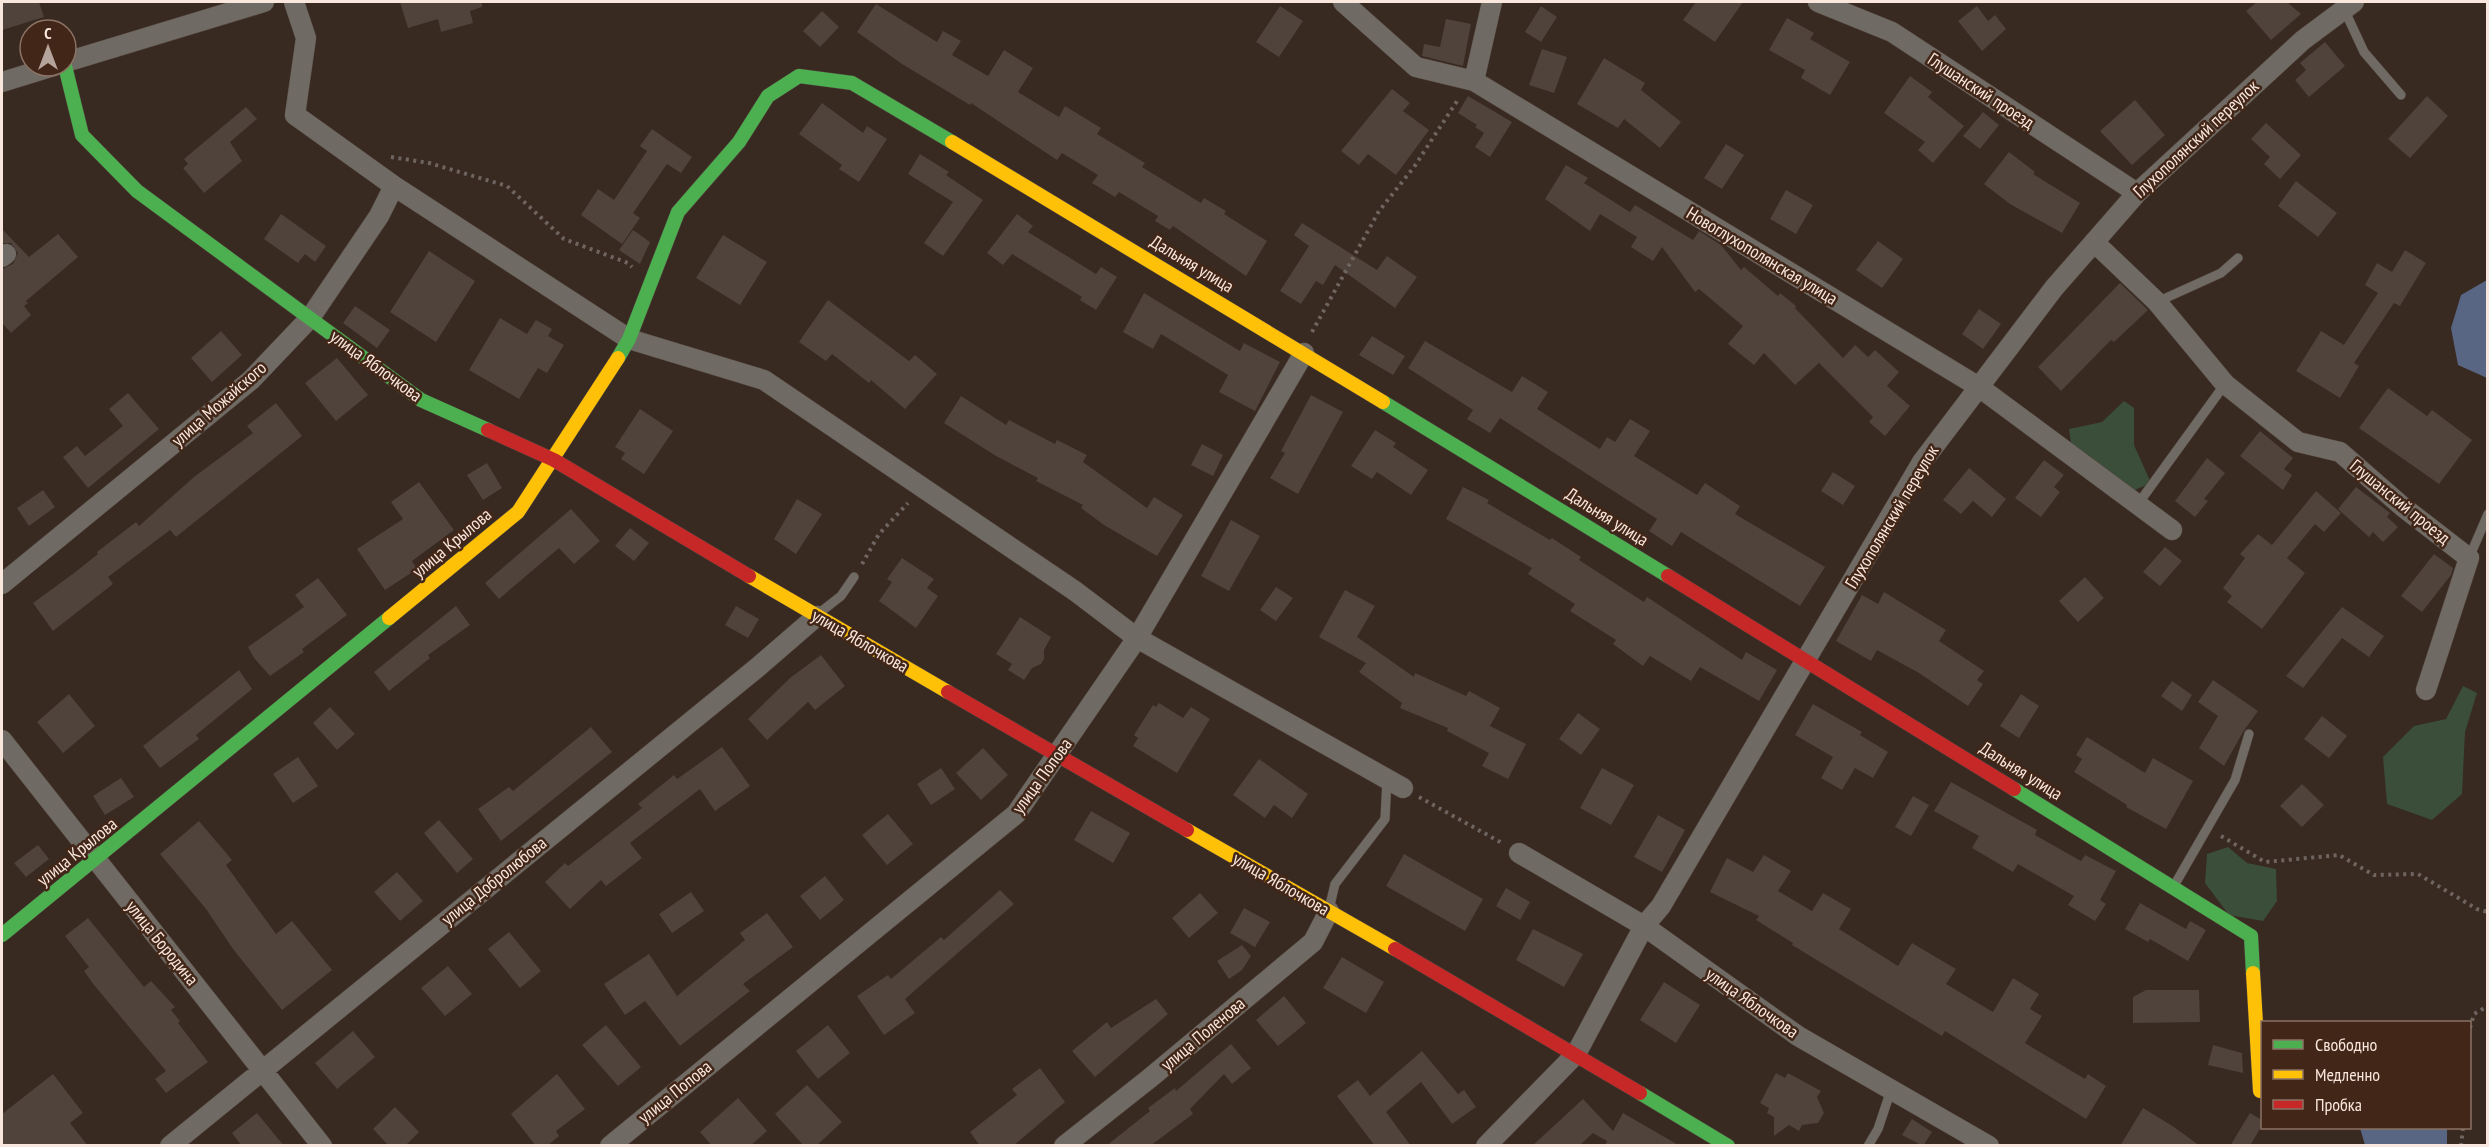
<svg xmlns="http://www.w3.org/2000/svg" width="2489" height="1147" font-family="'PT Sans Narrow',sans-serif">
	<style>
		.green { fill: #3a4e3a }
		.water { fill: #586583 }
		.building { fill: #4f433c }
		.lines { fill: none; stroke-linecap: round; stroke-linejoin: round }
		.lane-casing { stroke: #51443d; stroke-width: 10 }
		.street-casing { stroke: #51443d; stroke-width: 21 }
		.fast-casing { stroke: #51443d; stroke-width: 15 }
		.slow-casing { stroke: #51443d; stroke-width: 15 }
		.jam-casing { stroke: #51443d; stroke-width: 15 }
		.path { stroke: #6e6560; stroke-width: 4; stroke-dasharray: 3 4.5; stroke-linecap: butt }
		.lane { stroke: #6f6a63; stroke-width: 9 }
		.street { stroke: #6f6a63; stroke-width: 20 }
		.fast { stroke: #4caf50; stroke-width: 14 }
		.slow { stroke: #ffc107; stroke-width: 14 }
		.jam { stroke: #c62828; stroke-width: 14 }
		.labels { text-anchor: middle; stroke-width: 5; stroke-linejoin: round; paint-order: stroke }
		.street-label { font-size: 18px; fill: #f9e7dd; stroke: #422617 }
	</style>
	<rect width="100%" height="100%" fill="#382921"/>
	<path class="green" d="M2124,401L2134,408V445L2151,483L2130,492L2072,449L2069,429L2102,422Z
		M2463,686L2477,693L2465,732L2462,794L2432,820L2387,804L2383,757L2414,726L2446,719Z
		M2228,847L2247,863L2276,869L2277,901L2263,921L2229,915L2205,883L2207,854Z"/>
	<path class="water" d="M2487,280H2488L2487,378L2458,365L2451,328L2461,295Z
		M2360,1128H2447V1145H2365Z"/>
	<path class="building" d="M2,2H39L44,17L2,30Z
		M400,2H482V7L470,11L473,23L441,32L438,19L408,28Z
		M1696,2H1743L1715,42L1683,20Z
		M2257,2H2287L2301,14L2271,40L2246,11Z
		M876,4L937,42L943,31L961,41L952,55L988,76L1004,50L1033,68L1018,92L1059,117L1065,106L1101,128L1097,134L1145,163L1142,167L1201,203L1204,198L1226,211L1224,214L1267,241L1246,276L1173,226L1170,230L1155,221L1158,216L1119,192L1115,197L1092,183L1098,175L1062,153L1057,160L971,103L970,105L902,64L857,32Z
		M1280,6L1303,21L1279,57L1256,42Z
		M1541,6L1557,17L1541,42L1525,32Z
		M1977,6L1988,21L1995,15L2006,29L1982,51L1958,21Z
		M822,11L839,27L820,47L803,31Z
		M1787,18L1814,33L1810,39L1850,62L1830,95L1801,78L1805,70L1769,50Z
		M1446,19L1471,24L1463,66L1422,56L1424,44L1440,47Z
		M2325,42L2345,66L2309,97L2295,80L2306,70L2300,63Z
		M1542,49L1567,57L1554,93L1529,85Z
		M1604,58L1645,83L1641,90L1681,122L1660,148L1624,119L1618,128L1577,104Z
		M1910,76L1932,92L1928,97L1964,126L1933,163L1918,150L1925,142L1884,113Z
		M1392,89L1410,103L1403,111L1429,130L1396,175L1368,154L1359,165L1341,151Z
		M1468,96L1512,122L1490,157L1475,147L1484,133L1475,127L1477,125L1458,113Z
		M2427,96L2448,116L2410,158L2388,139Z
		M2135,100L2165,135L2132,165L2100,131Z
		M822,103L863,133L867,126L887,139L859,182L839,169L842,165L799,134Z
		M246,107L257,119L230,142L242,161L204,193L183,168L188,164L184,159Z
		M1983,112L1999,125L1980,149L1963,136Z
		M2266,123L2301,155L2280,179L2264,164L2270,157L2251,139Z
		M652,129L692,157L681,173L667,164L633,213L640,218L622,244L581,215L598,189L614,200L647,151L640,146Z
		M1726,144L1744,155L1722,189L1704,178Z
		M2009,152L2035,172L2033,174L2080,203L2062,233L2010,204L1984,184Z
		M920,154L949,172L946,175L983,200L943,256L924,243L953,202L908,174Z
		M1566,165L1588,178L1584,183L1630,212L1635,205L1693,240L1699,231L1721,245L1741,270L1744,267L1778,296L1780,293L1796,306L1795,308L1843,358L1855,345L1868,357L1875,350L1899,372L1887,386L1910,406L1885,436L1869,422L1873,417L1819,363L1795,385L1764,353L1754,365L1728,344L1743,326L1699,289L1695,292L1662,247L1653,261L1631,247L1637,237L1600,214L1590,231L1545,199Z
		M2296,181L2337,213L2318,237L2278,206Z
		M1786,190L1813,205L1796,234L1770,219Z
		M281,214L326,246L315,262L305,254L298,263L264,239Z
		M1017,214L1033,226L1028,232L1096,274L1101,267L1117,277L1096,310L1080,300L1082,297L1012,254L1003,265L987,253Z
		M1302,223L1377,270L1387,256L1417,277L1395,308L1335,265L1323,285L1316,281L1301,304L1280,291L1309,246L1294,235Z
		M2,229L29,257L58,234L78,257L26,301L28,303L24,306L31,315L11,333L2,323V269L13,264L18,253L11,243H2Z
		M633,230L650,242L640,264L619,250Z
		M723,235L767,262L740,305L696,278Z
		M1878,241L1903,259L1882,288L1856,270Z
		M2405,250L2426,263L2400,306L2394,303L2354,363L2359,366L2340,398L2296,371L2321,331L2344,345L2378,293L2365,285L2377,263L2392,272Z
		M429,251L475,281L436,342L390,312Z
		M2120,283L2148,310L2114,342L2111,340L2061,391L2038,367Z
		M1144,293L1240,351L1244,343L1280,362L1255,411L1219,392L1228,375L1161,334L1153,349L1123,332Z
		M828,300L909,361L915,355L937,374L905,409L871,380L869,383L832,354L826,361L799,342Z
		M355,306L390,330L377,348L343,323Z
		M1979,309L2001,324L1983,349L1962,334Z
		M500,318L527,334L536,320L552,329L548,336L564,345L547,373L538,368L519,399L469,370Z
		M221,331L242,355L212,382L191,358Z
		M1372,336L1405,356L1393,375L1359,355Z
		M1425,341L1512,392L1522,376L1548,392L1537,409L1600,449L1607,437L1615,442L1630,419L1650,431L1634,456L1697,495L1705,483L1740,506L1735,514L1825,567L1800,606L1681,532L1672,546L1649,531L1657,519L1500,418L1490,433L1467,419L1473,410L1408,368Z
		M337,358L368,395L336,421L305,383Z
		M2388,388L2427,416L2432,410L2472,440L2439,484L2359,428Z
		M128,393L159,429L88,488L63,457L77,446L85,456L123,426L109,409Z
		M1311,395L1343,412L1298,494L1270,478L1285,453L1281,451Z
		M961,396L1006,425L1009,420L1055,444L1057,440L1087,455L1083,462L1147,508L1154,497L1183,515L1157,556L1104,525L1081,508L1083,505L1036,481L1038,478L996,456L944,423Z
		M276,403L302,436L176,537L170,530L108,577L113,584L53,631L33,603L74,573L98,554L97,552L136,522L139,526L194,477L253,433L247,426Z
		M640,409L673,431L644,474L621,459L625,453L615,447Z
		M1375,430L1396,443L1393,447L1428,470L1411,495L1377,472L1372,479L1351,466Z
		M2260,431L2293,458L2284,469L2292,475L2283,490L2240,456Z
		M1202,444L1223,455L1213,476L1191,465Z
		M2207,458L2225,473L2204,499L2208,501L2195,517L2175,501Z
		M2044,460L2064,475L2054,487L2060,492L2041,517L2015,498Z
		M487,463L502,488L483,500L467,475Z
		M1969,468L2006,499L1992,517L1973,501L1961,514L1943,500Z
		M1833,472L1855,486L1843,505L1821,491Z
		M419,482L454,530L412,561L417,569L385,590L357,549L403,519L391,502Z
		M1463,487L1489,500L1487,503L1550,540L1552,538L1581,557L1579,560L1644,602L1647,597L1742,660L1746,652L1777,670L1759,701L1700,667L1691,681L1650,656L1643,666L1613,644L1616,640L1570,611L1575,604L1528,574L1532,568L1446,519Z
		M2356,487L2390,513L2387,517L2398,527L2383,542L2373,532L2369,537L2338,509Z
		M43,490L55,507L29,526L17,508Z
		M2316,491L2341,513L2324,532L2315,524L2287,558L2305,573L2262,629L2227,602L2232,596L2223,588L2245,558L2240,554L2258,534L2272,545Z
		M797,499L822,514L796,554L774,539Z
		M571,509L600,541L574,564L559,548L499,599L485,583Z
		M1231,520L1260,536L1229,591L1201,576Z
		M630,528L649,543L634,561L615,546Z
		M2165,547L2182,561L2160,586L2143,572Z
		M2434,554L2453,568L2451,575L2422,612L2401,596Z
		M902,558L934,579L927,588L938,596L916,628L879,601L892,582L887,579Z
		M2085,577L2104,598L2078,622L2059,601Z
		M318,578L347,615L302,649L304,652L270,676L254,658L248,647L304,607L295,595Z
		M1276,587L1293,598L1276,621L1260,610Z
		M1345,590L1375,606L1357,637L1414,677L1415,673L1466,696L1469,691L1500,708L1490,726L1526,744L1508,779L1482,766L1489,753L1447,731L1448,728L1400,708L1402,703L1359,672L1366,663L1319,637Z
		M1884,592L1946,630L1939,641L1984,671L1977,680L1983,684L1968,706L1919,673L1877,650L1871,661L1836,641L1862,595L1878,604Z
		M456,606L470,625L428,655L430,658L389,691L374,672Z
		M736,606L759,619L748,638L725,625Z
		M2342,607L2384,636L2369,657L2342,638L2303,688L2286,676Z
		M1020,617L1051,637L1044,650V659L1041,664L1032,668L1024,680L1008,670L1012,664L996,654Z
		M821,655L845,686L815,710L808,702L767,740L748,719L790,678Z
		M239,670L252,689L196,735L199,739L160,768L143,746Z
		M2213,680L2258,711L2243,732L2224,766L2199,748L2218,716L2198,702Z
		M2172,681L2192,695L2182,711L2161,696Z
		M69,694L95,726L63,753L37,722Z
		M2021,694L2039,706L2019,738L2000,726Z
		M1159,703L1183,718L1191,707L1210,719L1177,773L1133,746L1138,738L1134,735L1153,705L1156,707Z
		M1813,704L1862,732L1860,735L1888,752L1873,778L1855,768L1842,790L1821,778L1833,757L1795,735Z
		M330,707L355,734L337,750L313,723Z
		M1578,713L1600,729L1581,755L1559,739Z
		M2322,716L2347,736L2329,758L2304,739Z
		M591,727L612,752L501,841L478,809L509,787L513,791Z
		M2087,737L2145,773L2153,758L2193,781L2166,829L2126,807L2127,805L2074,772L2082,759L2076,755Z
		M722,747L750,786L715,811L700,789L630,843L642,858L606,886L601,880L570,909L545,882L565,863L568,866L642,808L638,804L674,775L677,779Z
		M983,748L1008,775L981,800L956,773Z
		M298,757L318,786L293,803L273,774Z
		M1259,759L1308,794L1292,818L1274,805L1265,818L1233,795Z
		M941,768L955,789L931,805L917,784Z
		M1602,768L1634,785L1611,825L1580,808Z
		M121,778L134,797L105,815L93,796Z
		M1951,782L2037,830L2035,835L2081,861L2085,855L2116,871L2100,900L2106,904L2095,921L2068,905L2074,896L2018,864L2013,872L1972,848L1979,836L1934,811Z
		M2302,784L2324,805L2302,827L2280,806Z
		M1913,796L1929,805L1911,836L1895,827Z
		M1091,811L1130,833L1113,863L1074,840Z
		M888,814L913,844L887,865L862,835Z
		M1658,815L1685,830L1662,872L1634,857Z
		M439,820L473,859L457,873L424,833Z
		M199,821L232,860L226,865L276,934L292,921L332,970L282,1010L233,949L206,909L160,854Z
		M38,845L49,859L26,877L14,863Z
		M1404,854L1483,899L1465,931L1386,886Z
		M1764,855L1791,871L1778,891L1812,911L1823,893L1851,909L1839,929L1898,966L1912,943L1956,969L1946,984L1993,1012L2013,978L2039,994L2030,1009L2042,1016L2025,1043L2085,1079L2088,1074L2106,1086L2086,1119L1945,1031L1942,1036L1792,945L1793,943L1756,920L1759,916L1710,892L1727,858L1753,872Z
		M397,872L423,901L400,921L374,892Z
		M825,876L844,900L820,920L800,896Z
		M1506,888L1530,902L1520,920L1496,906Z
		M1000,890L1014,904L905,999L915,1013L884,1035L857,996L888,975L891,979L941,937L944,940Z
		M691,892L704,911L672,933L659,914Z
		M1200,893L1218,913L1189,938L1172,918Z
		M2140,903L2186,929L2190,921L2206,930L2188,961L2150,939L2148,942L2125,929Z
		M1244,908L1270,922L1255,947L1230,933Z
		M767,913L793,947L743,984L750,991L680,1046L645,1001L625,1015L604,984L649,954L677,996L745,940L740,933Z
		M88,918L144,987L151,981L175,1007L171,1010L180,1021L178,1023L208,1062L166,1093L155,1079L166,1071L94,985L84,971L89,967L65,936Z
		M1533,929L1583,954L1564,987L1516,960Z
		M509,932L541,971L520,988L488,949Z
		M1242,945L1251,956L1242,970L1229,979L1217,961Z
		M1342,957L1384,982L1366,1013L1323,988Z
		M448,966L472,994L445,1016L421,988Z
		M1664,982L1700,1005L1676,1043L1640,1020Z
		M2146,990H2199L2200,1022L2133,1023V997Z
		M1284,996L1306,1023L1278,1046L1256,1020Z
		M1156,999L1168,1014L1095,1077L1072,1051L1107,1022L1111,1028Z
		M606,1025L641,1067L618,1086L582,1045Z
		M828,1025L850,1053L818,1079L796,1051Z
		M353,1031L375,1057L337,1089L315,1063Z
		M1231,1044L1251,1068L1232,1084L1224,1074L1190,1109L1193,1114L1150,1146H1106L1150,1111L1148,1108L1175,1088L1176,1091Z
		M2213,1045L2242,1053L2243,1073L2208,1065Z
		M1422,1051L1458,1094L1464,1090L1476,1107L1452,1124L1421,1082L1386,1112L1411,1146H1375L1337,1096L1358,1080L1370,1096Z
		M1040,1068L1065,1102L1013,1146H980L970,1132L1017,1095L1012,1089Z
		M1776,1073L1785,1078L1788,1073L1821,1091L1817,1097L1824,1113L1818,1123L1802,1125L1799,1131L1789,1125L1774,1136V1117L1767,1113L1769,1108L1760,1103Z
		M53,1074L83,1113L70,1123L88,1146H2V1114Z
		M557,1074L585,1109L556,1131L559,1136L547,1146H536L511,1114Z
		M807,1085L842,1122L816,1146H804L775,1114Z
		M738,1098L767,1131L750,1146H712L700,1132Z
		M1583,1099L1613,1131L1623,1113L1680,1146H1605L1607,1141L1593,1133L1579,1146H1532Z
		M395,1107L419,1132L405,1146H389L373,1129Z
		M2143,1108L2174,1127L2200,1146H2120Z
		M257,1113L284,1146H242L232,1133Z
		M2250,1113L2262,1120V1125L2250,1146H2230Z
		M1912,1119L1932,1132L1923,1146L1902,1135Z"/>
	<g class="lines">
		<g class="lane-casing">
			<path id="lane" d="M2344,9L2364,52L2401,95
				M2157,302L2221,273L2238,258
				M2138,504L2225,384
				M2469,558L2488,514
				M818,614L841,596L854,577
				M2175,884L2235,780L2249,734
				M1329,909L1335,884L1385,819L1387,779
				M1868,1146L1878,1129L1891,1090"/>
		</g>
		<g class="street-casing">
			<path id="street" d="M294,2L306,38L295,115L394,186L629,339L764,380L1075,591L1137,638L1403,788
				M1343,2L1416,67L1474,81L1979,387L2172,530
				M1818,2L1892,32L2137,193
				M66,62L264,2
				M1474,81L1492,2
				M2,82L54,66
				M2094,242L2157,302L2225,384L2298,442L2340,452L2403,507L2469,558L2426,690
				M2,257L6,254
				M2,584L251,380L310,318L379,216L394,186
				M2,740L322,1146
				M1519,853L1644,926L1798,1036L1989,1146
				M170,1146L758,667L817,616
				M610,1146L1016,814L1137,638L1304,353
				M1064,1146L1150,1078L1313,942L1329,911
				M1486,1146L1576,1054L1644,926L1661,906L1922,462L2054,288L2137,193L2303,40L2354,2"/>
		</g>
		<g class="fast-casing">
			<path id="fast" d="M65,66L82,135L137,191L421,400L488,430
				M618,358L629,339L678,212L739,142L768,96L799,76L852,83L952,142
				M1383,402L1668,576
				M2014,789L2251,936L2253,973
				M2,935L389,618
				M1640,1093L1728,1146"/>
		</g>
		<g class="slow-casing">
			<path id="slow" d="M952,142L1383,402
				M749,576L948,692
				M389,618L518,512L618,358
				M1187,830L1395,949
				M2253,973L2260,1091"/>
		</g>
		<g class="jam-casing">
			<path id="jam" d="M488,430L554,460L749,576
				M1668,576L2014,789
				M948,692L1187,830
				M1395,949L1640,1093"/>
		</g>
		<path class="path" d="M391,157L429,163L507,186L564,239L628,263L632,267
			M1312,332L1379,211L1414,167L1459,98
			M862,564L879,534L908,503
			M1419,797L1502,843
			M2221,836L2265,862L2339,855L2374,875L2418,874L2477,909L2488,912
			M2470,1028L2474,1014L2488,1006
			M2461,1146L2463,1128"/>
		<use href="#lane" class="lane"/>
		<use href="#street" class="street"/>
		<use href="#fast" class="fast"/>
		<use href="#slow" class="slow"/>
		<use href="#jam" class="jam"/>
	</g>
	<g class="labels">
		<g class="street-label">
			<text transform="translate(1981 91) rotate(33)" y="6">Глушанский проезд</text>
			<text transform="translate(2196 139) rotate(-43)" y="6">Глухополянский переулок</text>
			<text transform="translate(1762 256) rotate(31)" y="6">Новоглухополянская улица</text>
			<text transform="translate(1192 264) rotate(31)" y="6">Дальняя улица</text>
			<text transform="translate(376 366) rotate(36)" y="6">улица Яблочкова</text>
			<text transform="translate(219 404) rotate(-41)" y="6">улица Можайского</text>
			<text transform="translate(2400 502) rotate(39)" y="6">Глушанский проезд</text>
			<text transform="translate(1607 517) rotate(32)" y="6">Дальняя улица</text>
			<text transform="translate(1892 517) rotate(-59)" y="6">Глухополянский переулок</text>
			<text transform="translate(452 543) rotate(-40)" y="6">улица Крылова</text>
			<text transform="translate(860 641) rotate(30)" y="6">улица Яблочкова</text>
			<text transform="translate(2021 771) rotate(32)" y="6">Дальняя улица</text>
			<text transform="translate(1042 776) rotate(-54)" y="6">улица Попова</text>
			<text transform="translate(77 852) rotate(-39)" y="6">улица Крылова</text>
			<text transform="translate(494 881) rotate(-39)" y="6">улица Добролюбова</text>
			<text transform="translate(1281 884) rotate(30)" y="6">улица Яблочкова</text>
			<text transform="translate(162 943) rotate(51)" y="6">улица Бородина</text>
			<text transform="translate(1752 1003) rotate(35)" y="6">улица Яблочкова</text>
			<text transform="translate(1203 1034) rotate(-40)" y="6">улица Поленова</text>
			<text transform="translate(675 1092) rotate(-39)" y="6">улица Попова</text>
		</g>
	</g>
	<rect width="2489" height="1147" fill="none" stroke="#f9e7dd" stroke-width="6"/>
	<rect x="2261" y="1021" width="210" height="108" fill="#422617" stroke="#8b7366" stroke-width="1.5"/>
	<rect x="2273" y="1040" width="30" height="9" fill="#4caf50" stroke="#8b7366" stroke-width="1.5"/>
	<text x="2315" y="1051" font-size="18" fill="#f9e7dd">Свободно</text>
	<rect x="2273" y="1070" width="30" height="9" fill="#ffc107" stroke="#8b7366" stroke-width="1.5"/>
	<text x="2315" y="1081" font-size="18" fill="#f9e7dd">Медленно</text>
	<rect x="2273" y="1100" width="30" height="9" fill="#c62828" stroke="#8b7366" stroke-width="1.5"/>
	<text x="2315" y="1111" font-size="18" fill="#f9e7dd">Пробка</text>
	<g transform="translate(48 48)"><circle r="28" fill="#422617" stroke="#8b7366" stroke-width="1.5"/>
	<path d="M0-4.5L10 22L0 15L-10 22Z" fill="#b5a49b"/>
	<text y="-9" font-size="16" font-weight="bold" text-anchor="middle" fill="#f9e7dd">С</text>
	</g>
</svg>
